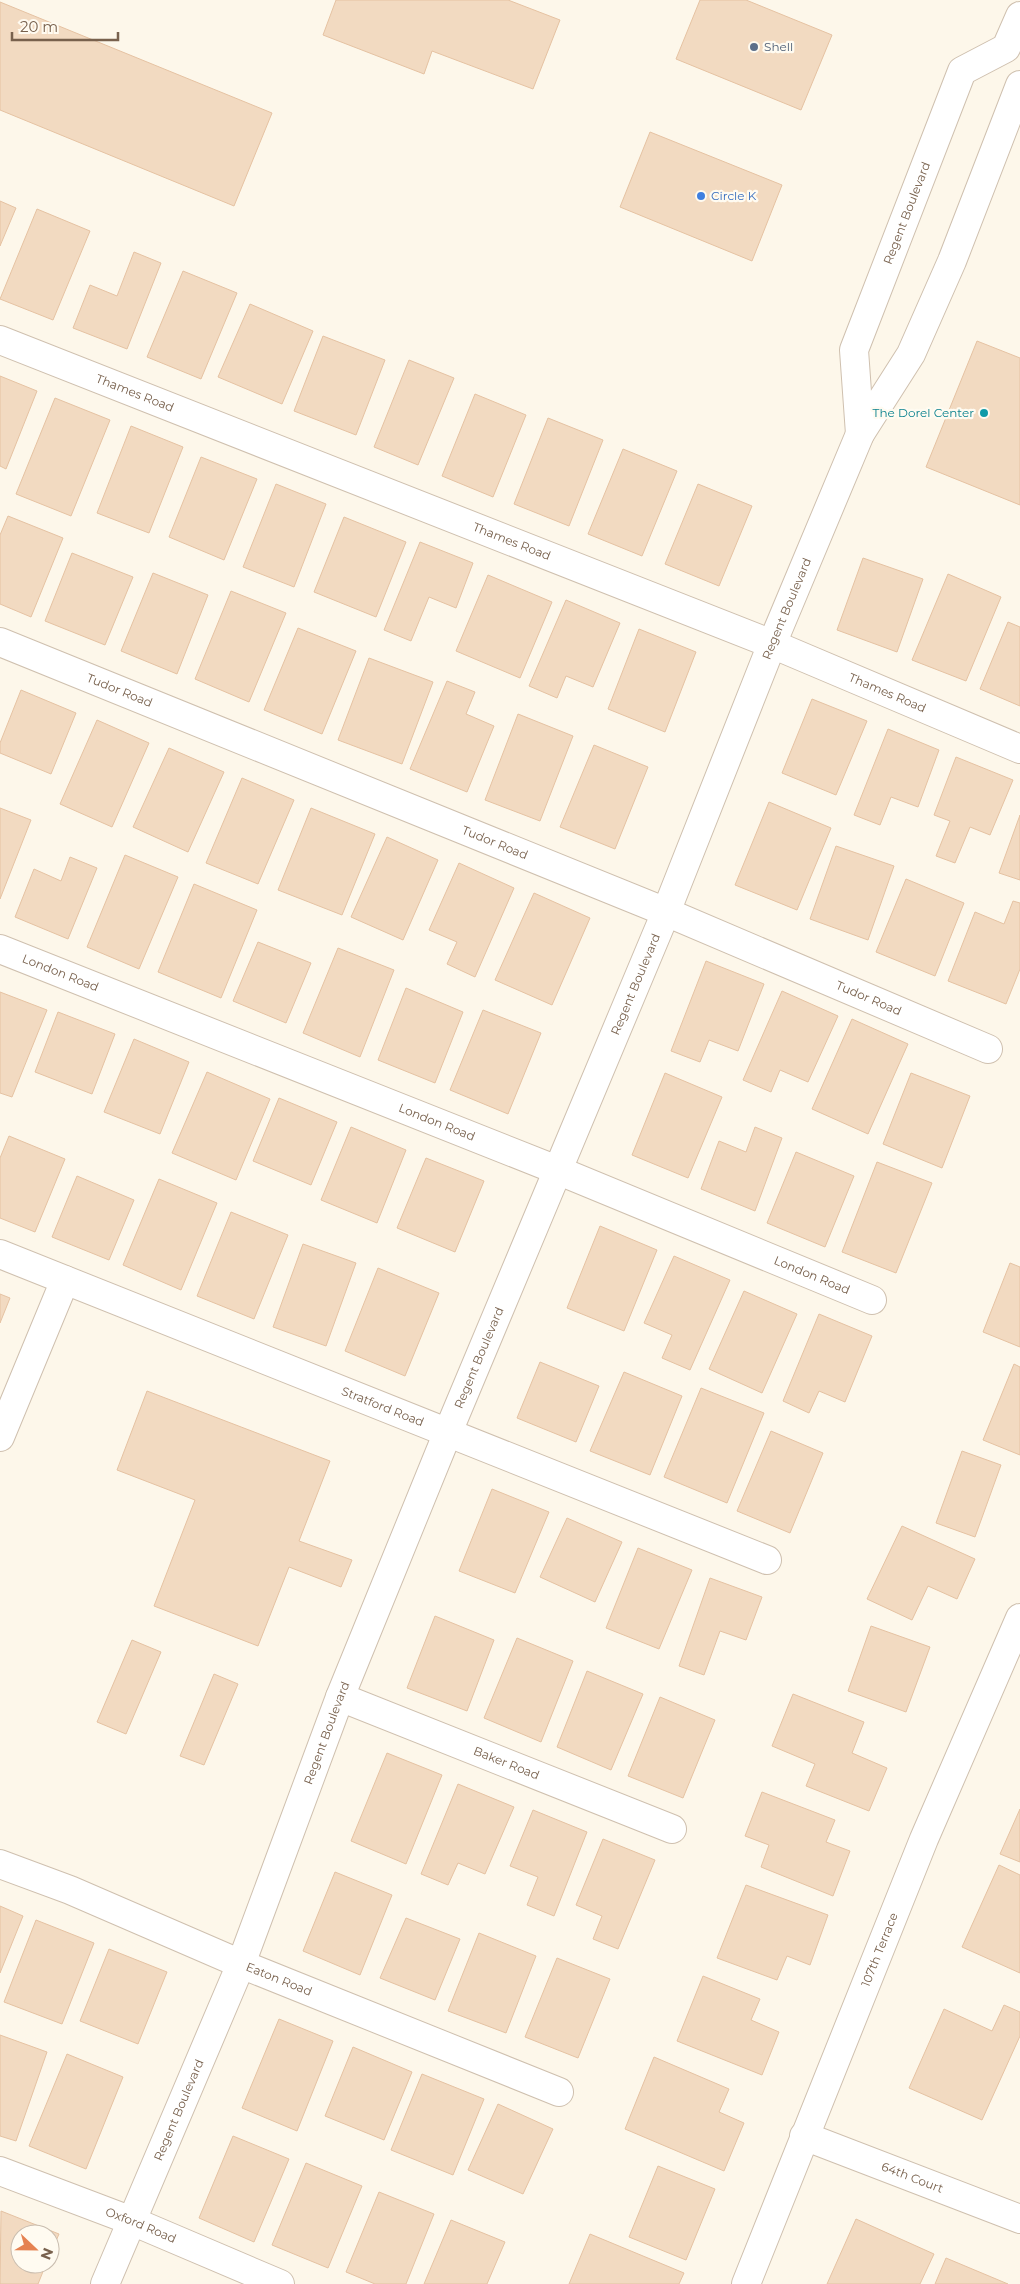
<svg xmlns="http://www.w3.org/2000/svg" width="1020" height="2284" font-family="Montserrat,sans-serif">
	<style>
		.building { fill: #f2dac1; stroke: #e5c2a2 }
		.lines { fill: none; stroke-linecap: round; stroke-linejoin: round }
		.minor-casing { stroke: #cfc0af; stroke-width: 30 }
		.minor { stroke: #fff; stroke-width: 28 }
		.service-dot { fill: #5c6f8a; stroke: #fffbf1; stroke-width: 2 }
		.shop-dot { fill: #3f7fe0; stroke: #fffbf1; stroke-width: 2 }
		.culture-dot { fill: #0f9aa8; stroke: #fffbf1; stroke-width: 2 }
		.labels { text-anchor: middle; stroke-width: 4.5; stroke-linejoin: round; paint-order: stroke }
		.service-label { font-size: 12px; fill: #4e5e75; stroke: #fffbf1; text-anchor: start }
		.shop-label { font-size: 12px; fill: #366cbe; stroke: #fffbf1; text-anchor: start }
		.street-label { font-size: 12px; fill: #78614d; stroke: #fffbf1 }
		.culture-label { font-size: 12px; fill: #0d838f; stroke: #fffbf1; text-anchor: end }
	</style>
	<rect width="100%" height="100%" fill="#fdf7ea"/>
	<path class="building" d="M336,0H508L560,20L533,89L432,51L424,74L323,35Z
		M700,0H746L832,35L801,110L676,59Z
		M0,2L272,113L234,206L0,110Z
		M650,132L782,185L752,261L620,207Z
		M0,201L16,208L0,246Z
		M37,209L90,231L53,320L0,299Z
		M134,252L161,263L127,349L73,328L90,285L117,296Z
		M183,271L237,293L201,379L147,357Z
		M250,304L313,331L282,404L218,377Z
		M323,336L385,360L356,435L294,411Z
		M977,341L1020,358V505L926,467Z
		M409,360L454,378L418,465L374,447Z
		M0,376L37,391L6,469L0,466Z
		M475,394L526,415L493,497L442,476Z
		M55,398L110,420L71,516L16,494Z
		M548,418L603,440L569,526L514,504Z
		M131,426L183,447L149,533L97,513Z
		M623,449L677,471L642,556L588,534Z
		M201,457L257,479L224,560L169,537Z
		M276,484L326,504L294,587L243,567Z
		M698,484L752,506L719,586L665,564Z
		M8,516L63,538L31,617L0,604V535Z
		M344,517L406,542L376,617L314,592Z
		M420,542L473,563L456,608L429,597L411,641L384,630Z
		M72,553L133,577L105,645L45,621Z
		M863,558L923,579L897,652L837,630Z
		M153,573L208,595L177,674L121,651Z
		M948,574L1001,597L966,681L912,660Z
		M488,575L552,602L520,678L456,651Z
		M231,591L286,613L249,702L195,679Z
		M566,600L620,623L593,687L566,676L557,698L529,686Z
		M1008,622L1020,627V706L980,689Z
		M298,628L356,651L322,734L264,710Z
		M639,629L696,652L665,732L608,709Z
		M369,658L433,682L402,764L338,740Z
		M447,681L475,692L466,714L494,726L467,792L410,769Z
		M21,690L76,713L51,774L0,753V743Z
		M812,699L867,721L836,795L782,773Z
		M518,714L573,736L540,821L485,800Z
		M97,720L149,743L112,827L60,804Z
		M888,729L939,750L918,807L891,797L880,825L854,815Z
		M594,745L648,767L615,849L560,827Z
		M169,748L224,772L188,852L133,827Z
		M956,757L1013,780L990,835L970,827L955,863L936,856L950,821L934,815Z
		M242,778L294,800L258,884L206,863Z
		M769,802L831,828L797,910L735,885Z
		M0,808L31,820L0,899Z
		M311,808L375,834L342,915L278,890Z
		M1020,815V880L999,873Z
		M387,837L438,860L403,940L351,917Z
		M836,846L894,866L868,940L810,919Z
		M125,855L178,877L139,969L87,947Z
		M70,857L97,868L68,939L15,917L34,869L61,881Z
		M459,863L514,888L475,977L447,964L457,942L429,930Z
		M906,879L964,903L935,976L876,952Z
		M194,884L257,910L221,998L158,972Z
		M534,893L590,918L552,1005L495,980Z
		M1013,901L1020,903V969L1006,1004L948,981L975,912L1004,924Z
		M258,942L311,963L286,1023L233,1001Z
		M338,948L394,970L360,1057L303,1033Z
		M706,961L764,984L738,1051L709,1040L700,1062L671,1051Z
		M406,988L463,1012L435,1083L378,1060Z
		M782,991L838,1016L808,1082L780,1070L771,1092L743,1080Z
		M0,992L47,1010L12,1097L0,1093Z
		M483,1010L541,1033L508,1114L450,1090Z
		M58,1012L115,1034L92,1094L35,1072Z
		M852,1019L908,1044L868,1134L812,1109Z
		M134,1039L189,1062L160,1134L104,1112Z
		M207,1072L270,1099L236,1180L172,1153Z
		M665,1073L722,1097L688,1178L632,1155Z
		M911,1073L970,1096L942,1168L883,1144Z
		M279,1098L337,1122L311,1185L253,1161Z
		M351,1127L406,1150L377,1223L321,1200Z
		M755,1127L782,1138L755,1211L701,1189L719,1141L746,1152Z
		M9,1136L65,1159L35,1232L0,1218V1158Z
		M796,1152L854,1176L825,1247L767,1223Z
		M426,1158L484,1181L455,1252L397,1228Z
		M877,1162L932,1183L896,1273L842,1252Z
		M77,1176L134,1200L109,1260L52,1237Z
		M159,1179L217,1203L181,1290L123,1265Z
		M231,1212L288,1235L254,1319L197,1296Z
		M600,1226L657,1250L624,1331L567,1308Z
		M303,1244L356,1263L326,1346L273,1327Z
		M674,1256L730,1280L690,1370L662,1358L672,1335L644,1323Z
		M1010,1263L1020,1267V1347L983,1332Z
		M378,1268L439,1293L405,1376L345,1351Z
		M744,1291L797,1314L762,1393L709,1369Z
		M0,1294L10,1298L0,1323Z
		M819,1314L872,1336L845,1402L819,1391L809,1413L783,1401Z
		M540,1362L599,1386L576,1442L517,1418Z
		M1014,1364L1020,1367V1455L983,1440Z
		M624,1372L682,1396L650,1475L590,1451Z
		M701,1388L764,1413L727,1503L664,1477Z
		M147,1391L330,1461L299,1541L352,1560L341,1587L289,1567L258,1646L154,1606L195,1500L117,1470Z
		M771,1431L823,1453L790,1533L737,1511Z
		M962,1451L1001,1465L975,1537L936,1523Z
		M492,1489L549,1512L515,1593L459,1571Z
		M567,1518L622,1542L595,1602L540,1577Z
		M902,1526L975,1559L957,1599L928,1586L912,1620L867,1599Z
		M638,1548L692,1570L659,1649L606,1628Z
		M710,1578L762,1597L746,1640L720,1631L704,1675L679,1666Z
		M435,1616L494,1640L467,1711L407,1688Z
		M871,1626L930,1647L906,1712L848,1691Z
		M517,1638L573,1661L541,1742L484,1718Z
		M132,1640L161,1652L126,1734L97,1722Z
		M587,1671L643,1694L611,1770L557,1747Z
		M214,1674L238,1684L204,1765L180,1756Z
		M793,1694L864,1722L852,1753L887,1768L869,1811L806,1786L815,1764L772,1746Z
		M660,1697L715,1720L683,1798L628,1776Z
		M387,1753L442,1775L406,1864L351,1841Z
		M458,1784L514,1807L485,1874L458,1863L448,1885L421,1874Z
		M762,1792L835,1820L826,1842L850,1851L833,1896L761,1867L769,1845L745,1836Z
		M1020,1809V1862L1000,1854Z
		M533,1810L587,1832L554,1916L527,1905L538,1877L510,1866Z
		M603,1839L655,1860L618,1949L593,1939L602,1916L576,1905Z
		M999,1865L1020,1875V1973L962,1947Z
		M335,1872L392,1895L360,1975L303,1951Z
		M746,1885L828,1915L810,1965L787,1956L777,1980L717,1958Z
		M0,1906L23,1916L0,1973Z
		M406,1918L460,1939L435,2000L380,1978Z
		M36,1920L94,1943L62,2024L4,2002Z
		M479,1933L536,1956L506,2033L448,2011Z
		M109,1949L167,1972L138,2044L80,2021Z
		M557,1958L610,1979L578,2058L525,2037Z
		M703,1976L760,1999L751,2020L779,2032L762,2075L677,2041Z
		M1004,2005L1020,2012V2036L982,2120L909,2088L944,2009L992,2031Z
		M279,2019L333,2041L297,2131L242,2108Z
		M0,2035L47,2052L16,2141L0,2136Z
		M353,2047L412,2072L384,2140L325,2116Z
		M67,2054L123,2077L86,2169L29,2146Z
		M654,2057L729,2089L719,2112L744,2123L724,2171L625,2129Z
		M422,2074L484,2099L453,2175L391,2150Z
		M498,2104L553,2129L523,2194L468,2170Z
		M233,2136L289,2159L254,2242L199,2218Z
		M306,2163L362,2186L328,2268L272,2245Z
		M658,2166L715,2189L686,2260L629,2237Z
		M379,2192L434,2214L406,2284H375L346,2272Z
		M1,2211L59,2234L50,2255V2234H20V2264H46L38,2284H0Z
		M856,2219L934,2254L920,2284H827Z
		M451,2220L505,2242L487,2284H424Z
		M590,2234L684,2273L679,2284H569Z
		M946,2258L1008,2284H935Z"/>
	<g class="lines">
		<g class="minor-casing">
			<g id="minor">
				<path id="s1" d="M0,340L772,644L1020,749"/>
				<path id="s2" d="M860,434L854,350L962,71L1006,48L1020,16"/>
				<path id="s3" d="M0,642L666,912L988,1049"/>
				<path id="s4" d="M0,949L557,1170L872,1300"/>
				<path id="s5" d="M0,1254L767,1560"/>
				<path d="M0,1437L65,1280"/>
				<path id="s6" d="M340,1697L672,1829"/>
				<path id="s7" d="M0,1864L70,1890L241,1964L559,2092"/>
				<path id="s8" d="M804,2136L1020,2219"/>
				<path id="s9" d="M0,2171L132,2221L280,2284"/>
				<path id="s10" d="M105,2284L241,1964L340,1697L448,1432L666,912L772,644L860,434L911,354L952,261L1020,85"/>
				<path id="s11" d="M746,2284L924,1839L1020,1618"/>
			</g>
		</g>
		<use href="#minor" class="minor"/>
	</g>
	<circle class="service-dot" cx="754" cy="47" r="5"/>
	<circle class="shop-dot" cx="701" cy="196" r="5"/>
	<circle class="culture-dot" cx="984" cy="413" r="5"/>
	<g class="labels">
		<g class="service-label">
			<text x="764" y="51">Shell</text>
		</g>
		<g class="shop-label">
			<text x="711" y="200">Circle K</text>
		</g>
		<g class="street-label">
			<text dy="4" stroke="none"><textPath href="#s2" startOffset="231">Regent Boulevard</textPath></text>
			<text dy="4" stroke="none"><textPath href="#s1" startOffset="145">Thames Road</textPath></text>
			<text dy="4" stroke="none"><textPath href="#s1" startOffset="550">Thames Road</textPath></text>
			<text dy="4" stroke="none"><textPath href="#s10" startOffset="1809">Regent Boulevard</textPath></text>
			<text dy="4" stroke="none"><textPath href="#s3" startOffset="129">Tudor Road</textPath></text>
			<text dy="4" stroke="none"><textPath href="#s1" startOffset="955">Thames Road</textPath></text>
			<text dy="4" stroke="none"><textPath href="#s3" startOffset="534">Tudor Road</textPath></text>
			<text dy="4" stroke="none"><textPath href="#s4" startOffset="65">London Road</textPath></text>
			<text dy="4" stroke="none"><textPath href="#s10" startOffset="1404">Regent Boulevard</textPath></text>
			<text dy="4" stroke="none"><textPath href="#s3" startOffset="939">Tudor Road</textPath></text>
			<text dy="4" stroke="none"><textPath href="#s4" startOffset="470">London Road</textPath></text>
			<text dy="4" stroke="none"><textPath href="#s4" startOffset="875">London Road</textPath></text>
			<text dy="4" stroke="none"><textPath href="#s10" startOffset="999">Regent Boulevard</textPath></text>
			<text dy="4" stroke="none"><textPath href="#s5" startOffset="412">Stratford Road</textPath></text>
			<text dy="4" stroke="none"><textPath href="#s10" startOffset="594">Regent Boulevard</textPath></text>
			<text dy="4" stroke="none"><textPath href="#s6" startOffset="179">Baker Road</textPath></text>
			<text dy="4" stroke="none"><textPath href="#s11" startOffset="360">107th Terrace</textPath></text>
			<text dy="4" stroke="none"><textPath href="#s7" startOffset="302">Eaton Road</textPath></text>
			<text dy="4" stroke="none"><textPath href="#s10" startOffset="189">Regent Boulevard</textPath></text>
			<text dy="4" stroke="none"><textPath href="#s8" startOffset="116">64th Court</textPath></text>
			<text dy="4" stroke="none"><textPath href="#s9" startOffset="151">Oxford Road</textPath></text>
		</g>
		<g class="culture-label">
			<text x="974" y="417">The Dorel Center</text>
		</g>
	</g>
	<g transform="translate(35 2249) rotate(112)"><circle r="24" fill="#fffbf1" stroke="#c9bdaf"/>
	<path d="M0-4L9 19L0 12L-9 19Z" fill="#e58251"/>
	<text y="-8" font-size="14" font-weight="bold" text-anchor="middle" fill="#78614d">N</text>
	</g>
	<path d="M12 32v8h106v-8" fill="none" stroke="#78614d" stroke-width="2.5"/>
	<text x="20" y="32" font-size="15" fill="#78614d" stroke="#fffbf1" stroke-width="4" paint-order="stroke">20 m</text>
</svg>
